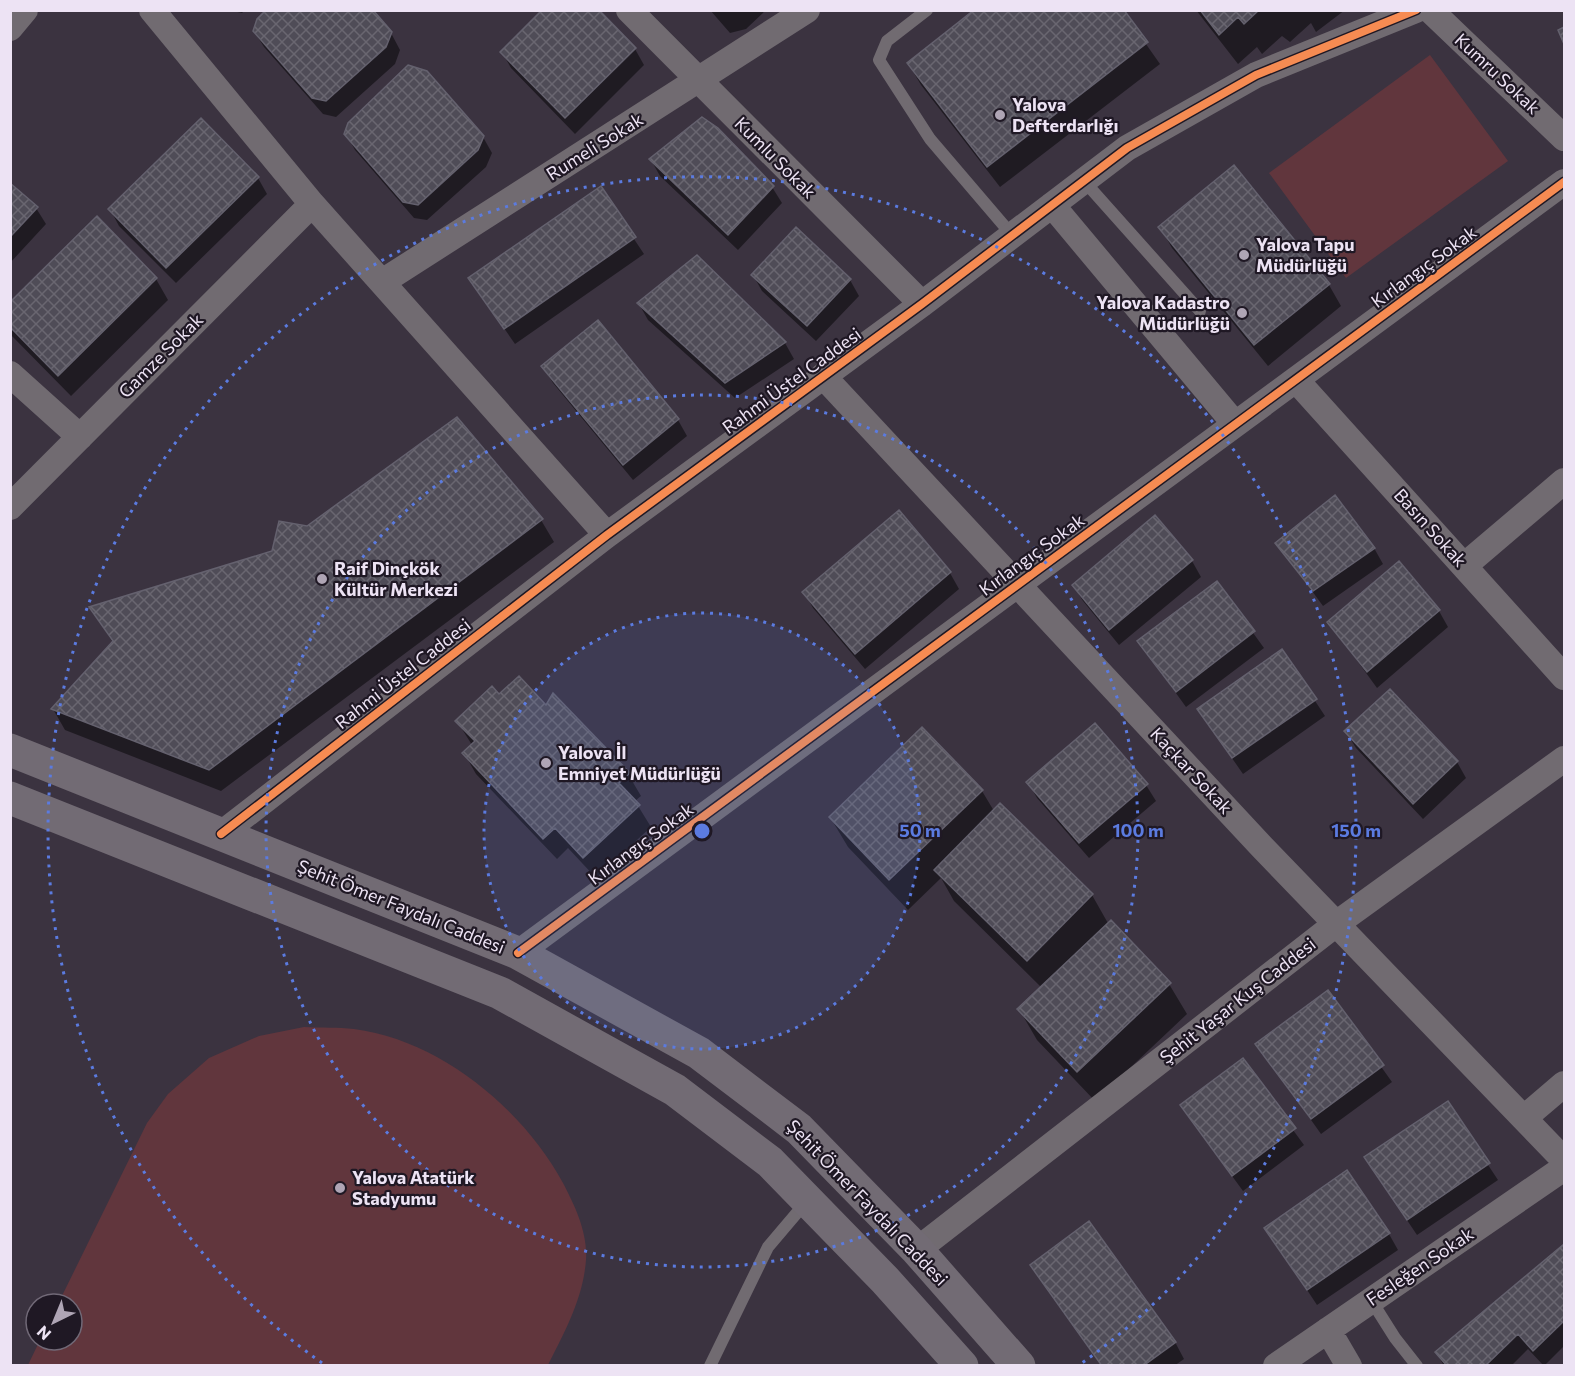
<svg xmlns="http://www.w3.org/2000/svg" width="1575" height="1376" font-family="Commissioner,sans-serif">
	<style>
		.pitch { fill: #61363d }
		.shadow { fill: #0007 }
		.building { fill: url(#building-cross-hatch); stroke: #64616e; stroke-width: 1.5 }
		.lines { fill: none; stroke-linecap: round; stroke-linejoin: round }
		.service { stroke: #716b71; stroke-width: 12 }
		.minor { stroke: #716b71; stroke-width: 26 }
		.primary { stroke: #726b74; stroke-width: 33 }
		.cycleway-casing { stroke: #1f1824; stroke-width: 11 }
		.cycleway { stroke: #f68b52; stroke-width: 8 }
		.ring { fill: none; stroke: #5b7be0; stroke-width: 3; stroke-dasharray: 3 6 }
		.poi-dot { fill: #afa5b5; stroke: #1f1824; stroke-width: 2 }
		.labels { text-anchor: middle; stroke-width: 4.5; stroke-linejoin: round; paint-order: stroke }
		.street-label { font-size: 18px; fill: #ede3f4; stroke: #1f1824 }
		.poi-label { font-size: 18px; font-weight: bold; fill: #ede3f4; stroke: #1f1824; text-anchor: start }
		.centre { fill: #5b7be0; stroke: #1f1824; stroke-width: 3 }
		.ring-label { font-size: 18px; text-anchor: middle; font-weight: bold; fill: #5b7be0; stroke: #1f1824; stroke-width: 4.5; stroke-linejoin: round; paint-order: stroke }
	</style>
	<defs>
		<pattern id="building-cross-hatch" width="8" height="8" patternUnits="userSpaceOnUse" patternTransform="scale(1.5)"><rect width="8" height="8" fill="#4f4c57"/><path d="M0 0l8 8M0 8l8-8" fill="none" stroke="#696670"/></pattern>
	</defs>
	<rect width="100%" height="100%" fill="#3b3340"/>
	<path class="pitch" d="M1430,55L1508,161L1346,278L1269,173Z
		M304,1027C321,1028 338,1027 354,1029C440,1040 523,1109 563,1183C575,1206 588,1233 586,1260C583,1299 565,1331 548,1365H28L40,1340H72V1304H58L147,1123L168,1094L209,1058L259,1036Z"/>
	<path class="shadow" d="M228,10H245L242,13Z
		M596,10L635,49L644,65L575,134L511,68L502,52Z
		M710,10H766L746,29L730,33Z
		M1122,10L1160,64L1000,187L921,85L908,63Z
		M1196,10H1345L1316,32L1311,23L1290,42L1282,36L1262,54L1257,47L1238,64Z
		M254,31L391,33L400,50L395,64L336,117L323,114L264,47Z
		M201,120L258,178L267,194L176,283L119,226L110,209Z
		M346,134L483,137L492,153L486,167L427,220L414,218L355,150Z
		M651,160L772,187L782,203L738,250L660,176Z
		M10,185L36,208L46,224L10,263Z
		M600,188L644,254L515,344L470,279Z
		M1160,227L1329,285L1341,306L1268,366L1172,248Z
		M753,275L850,280L859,296L816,341L762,291Z
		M156,279L168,300L71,396L10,334V304Z
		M639,304L785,343L794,359L735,398L648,320Z
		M543,367L678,420L687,436L633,480L553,383Z
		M456,419L541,520L554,542L221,791L65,730L53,709L113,643L91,608L273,552Z
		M898,512L950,573L959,589L865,669L813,608L804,592Z
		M1277,543L1374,548L1383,564L1323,606Z
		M1192,561L1201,577L1119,645L1083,601L1073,585Z
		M1217,583L1264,648L1186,707L1139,642Z
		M1439,611L1448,627L1377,688L1329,622Z
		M1282,651L1325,716L1243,774L1209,725Z
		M1390,691L1457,762L1466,778L1423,819L1356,748L1346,732Z
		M546,707L628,774L641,796L635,801L651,827L596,878L568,848L557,859L476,774L464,753L472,745L457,721Z
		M1028,782L1146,785L1156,801L1089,858L1037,798Z
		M982,791L994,811L1092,895L1109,925L1169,984L1187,1014L1095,1101L1037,1040L1019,1009L1042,988L954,901L941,878L908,910L848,847L830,817Z
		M1328,992L1392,1082L1321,1134L1257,1044Z
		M1242,1060L1304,1145L1243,1191L1181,1106Z
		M1447,1103L1498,1180L1417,1235L1376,1174Z
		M1266,1228L1389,1234L1398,1250L1317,1305Z
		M1564,1246V1346L1544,1366L1528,1349L1511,1366H1444L1436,1352Z
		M1032,1265L1175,1342L1184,1359L1174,1366H1102Z"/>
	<path class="building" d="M266,10H373L392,32L386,47L326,101L312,98L253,31L257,19Z
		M542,10H599L636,48L565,118L500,52Z
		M974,10H1124L1148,42L987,167L907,63Z
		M1200,10H1259L1244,24L1238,17L1219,35Z
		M1564,27V44L1558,30Z
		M408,65L427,71L484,136L478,150L418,205L403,202L344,134L348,123Z
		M702,117L718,128L774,186L728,235L649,159Z
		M201,118L259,177L166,268L108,209Z
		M1234,165L1330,284L1254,345L1158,227Z
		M10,183L38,207L10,237Z
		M601,186L636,237L504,329L468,278Z
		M97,216L157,278L58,376L10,327V302Z
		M796,227L851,279L807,326L751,275Z
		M697,255L786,342L725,383L637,303Z
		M598,320L679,419L623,465L541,366Z
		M457,417L543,519L209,770L51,709L113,641L89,607L272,551L279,521L307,526Z
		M1335,495L1375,548L1313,591L1275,543Z
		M899,510L951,572L855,654L802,592Z
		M1155,515L1193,560L1109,630L1072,585Z
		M1399,561L1440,610L1367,672L1327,622Z
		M1217,581L1255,631L1176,692L1137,641Z
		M1282,649L1317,699L1232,758L1197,709Z
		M519,676L546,705L553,693L630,773L619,783L640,805L583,858L555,828L543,839L462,753L475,741L455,721L492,686L499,694Z
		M1390,689L1458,761L1413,804L1344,731Z
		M1095,723L1148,784L1079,843L1026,782Z
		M922,727L983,790L889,880L829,817Z
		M1000,803L1093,894L1027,961L934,870Z
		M1111,920L1171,983L1077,1072L1017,1009Z
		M1328,990L1384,1065L1311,1119L1255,1044Z
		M1243,1058L1296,1128L1232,1176L1180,1105Z
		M1448,1101L1490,1163L1407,1220L1364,1157Z
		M1347,1170L1390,1233L1307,1290L1264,1228Z
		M1089,1221L1176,1342L1143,1366H1102L1030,1265Z
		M1564,1244V1321L1533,1351L1518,1334L1485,1366H1447L1435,1352Z"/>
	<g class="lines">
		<path class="service" d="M927,10L887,41L879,60L930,139L1012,235
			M1084,181L1200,311
			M1371,1300L1395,1338L1417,1366
			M710,1366L768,1247L807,1201"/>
		<path class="minor" d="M152,10L312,204L607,535
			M629,10L922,304
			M1430,10L1564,138
			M10,28L25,10
			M1052,205L1235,424
			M382,282L807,10
			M10,374L80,437
			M823,376L1262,847L1564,1160
			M1296,380L1564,677
			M10,507L312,204
			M1464,566L1564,481
			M221,834L607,535L922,304L1127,148L1256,75L1416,10
			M518,953L1564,182
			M1524,1118L1564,1084
			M917,1250L1336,924L1564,759
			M1328,1330L1349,1366
			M1276,1366L1564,1168"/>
		<path class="primary" d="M10,750L518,953L699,1053L799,1129L917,1250L1019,1366
			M10,798L500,993L675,1090L770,1162L885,1280L962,1366"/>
		<g class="cycleway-casing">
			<path id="cycleway" d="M221,834L607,535L922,304L1127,148L1256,75L1416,10
				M518,953L1564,182"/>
		</g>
		<use href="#cycleway" class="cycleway"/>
	</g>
	<circle cx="702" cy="831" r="218" fill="#5b7be0" fill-opacity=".12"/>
	<g class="ring">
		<circle cx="702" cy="831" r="218"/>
		<circle cx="702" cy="831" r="436"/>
		<path d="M322 1363A654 654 0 1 1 1082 1363"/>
	</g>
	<g class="poi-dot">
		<circle cx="1000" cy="115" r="6"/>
		<circle cx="1244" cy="255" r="6"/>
		<circle cx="1242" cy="313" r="6"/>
		<circle cx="322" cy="579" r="6"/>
		<circle cx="546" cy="763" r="6"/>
		<circle cx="340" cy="1188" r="6"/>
	</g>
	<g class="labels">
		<g class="street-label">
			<text transform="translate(1497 74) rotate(43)" y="6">Kumru Sokak</text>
			<text transform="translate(595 147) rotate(-32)" y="6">Rumeli Sokak</text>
			<text transform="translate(775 158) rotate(45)" y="6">Kumlu Sokak</text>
			<text transform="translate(1424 267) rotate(-36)" y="6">Kırlangıç Sokak</text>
			<text transform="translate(161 356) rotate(-45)" y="6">Gamze Sokak</text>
			<text transform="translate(792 381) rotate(-36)" y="6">Rahmi Üstel Caddesi</text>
			<text transform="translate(1430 528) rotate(48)" y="6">Basın Sokak</text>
			<text transform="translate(1032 555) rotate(-36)" y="6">Kırlangıç Sokak</text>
			<text transform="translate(403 674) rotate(-38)" y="6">Rahmi Üstel Caddesi</text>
			<text transform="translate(1191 771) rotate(47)" y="6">Kaçkar Sokak</text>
			<text transform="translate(641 844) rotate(-36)" y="6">Kırlangıç Sokak</text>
			<text transform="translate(401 907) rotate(22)" y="6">Şehit Ömer Faydalı Caddesi</text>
			<text transform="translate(1238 1001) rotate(-38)" y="6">Şehit Yaşar Kuş Caddesi</text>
			<text transform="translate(867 1203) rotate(46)" y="6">Şehit Ömer Faydalı Caddesi</text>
			<text transform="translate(1420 1267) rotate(-34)" y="6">Fesleğen Sokak</text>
		</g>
		<g class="poi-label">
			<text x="1012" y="111">Yalova<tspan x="1012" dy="21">Defterdarlığı</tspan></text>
			<text x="1256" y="251">Yalova Tapu<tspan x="1256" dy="21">Müdürlüğü</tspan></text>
			<text x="1230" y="309" text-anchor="end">Yalova Kadastro<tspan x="1230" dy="21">Müdürlüğü</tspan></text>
			<text x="334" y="575">Raif Dinçkök<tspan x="334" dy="21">Kültür Merkezi</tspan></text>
			<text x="558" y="759">Yalova İl<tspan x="558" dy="21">Emniyet Müdürlüğü</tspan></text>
			<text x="352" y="1184">Yalova Atatürk<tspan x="352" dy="21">Stadyumu</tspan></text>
		</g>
	</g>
	<circle cx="702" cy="831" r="9" class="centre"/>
	<g class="ring-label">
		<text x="920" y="837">50 m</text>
		<text x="1138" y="837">100 m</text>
		<text x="1356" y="837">150 m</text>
	</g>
	<rect width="1575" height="1376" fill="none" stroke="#ede3f4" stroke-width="24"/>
	<g transform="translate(54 1322) rotate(223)"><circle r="28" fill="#1f1824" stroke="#716977" stroke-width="1.5"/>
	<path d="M0-4.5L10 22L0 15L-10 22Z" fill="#afa5b5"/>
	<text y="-9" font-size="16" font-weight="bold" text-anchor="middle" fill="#ede3f4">N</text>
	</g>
</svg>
